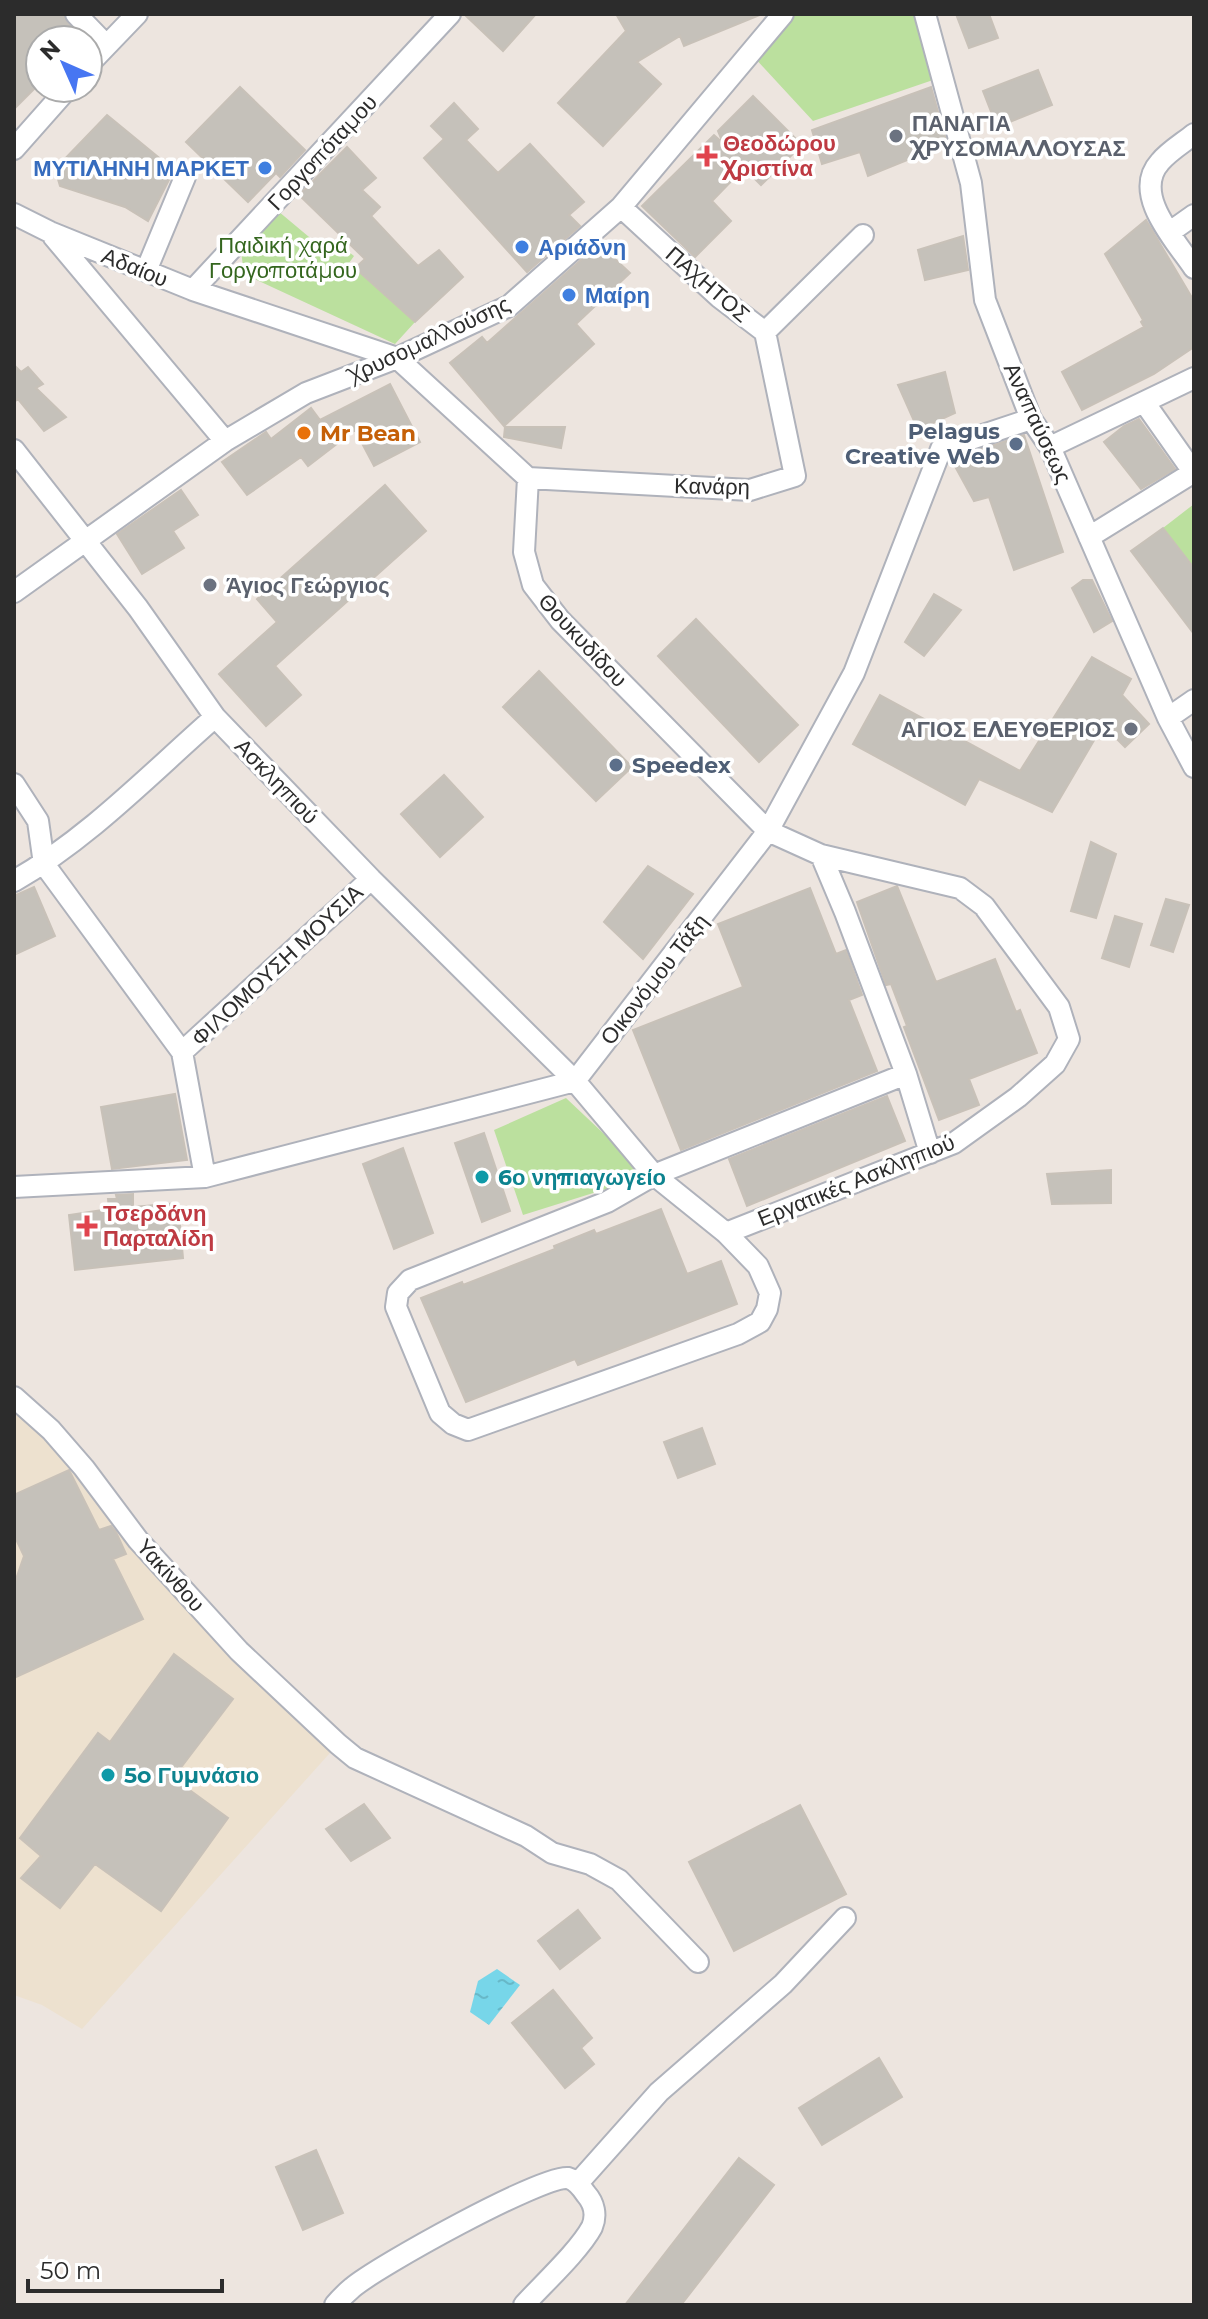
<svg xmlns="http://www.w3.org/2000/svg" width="1208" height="2319" font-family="Montserrat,sans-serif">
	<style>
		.education { fill: #ede1cf }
		.park { fill: #bbe09e }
		.water { fill: url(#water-ripples) }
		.building { fill: #c5c1ba; stroke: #c8c1b8; stroke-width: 2 }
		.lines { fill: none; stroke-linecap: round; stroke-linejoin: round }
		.street-casing { stroke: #afb2bb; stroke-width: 24 }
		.street { stroke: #fff; stroke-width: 20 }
		.worship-dot { fill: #6b7280; stroke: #fff; stroke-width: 3 }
		.health-dot { fill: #e0444e; stroke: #fff; stroke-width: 3 }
		.shop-dot { fill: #3f7fe0; stroke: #fff; stroke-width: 3 }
		.food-dot { fill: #e8710a; stroke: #fff; stroke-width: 3 }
		.service-dot { fill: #5c6f8a; stroke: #fff; stroke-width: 3 }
		.culture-dot { fill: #0f9aa8; stroke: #fff; stroke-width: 3 }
		.labels { text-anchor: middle; stroke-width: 7; stroke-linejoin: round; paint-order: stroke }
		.worship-label { font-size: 22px; font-weight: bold; fill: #5b616d; stroke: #fff; text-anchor: start }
		.health-label { font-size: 22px; font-weight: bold; fill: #be3a42; stroke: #fff; text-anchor: start }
		.street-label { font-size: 22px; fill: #2c2c2c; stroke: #fff }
		.shop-label { font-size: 22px; font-weight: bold; fill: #366cbe; stroke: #fff; text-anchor: start }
		.park-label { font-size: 22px; fill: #34661e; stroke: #fff }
		.service-label { font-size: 22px; font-weight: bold; fill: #4e5e75; stroke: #fff; text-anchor: end }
		.food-label { font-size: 22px; font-weight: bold; fill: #c56008; stroke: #fff; text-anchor: start }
		.culture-label { font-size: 22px; font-weight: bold; fill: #0d838f; stroke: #fff; text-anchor: start }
	</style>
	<defs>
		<pattern id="water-ripples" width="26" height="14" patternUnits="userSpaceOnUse" patternTransform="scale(2)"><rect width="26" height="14" fill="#77d6e9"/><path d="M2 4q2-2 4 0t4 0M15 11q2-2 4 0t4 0" fill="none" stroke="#67b8c8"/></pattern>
	</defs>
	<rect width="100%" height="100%" fill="#ede5df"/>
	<path class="education" d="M20,1402L338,1744L82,2029L42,2005L14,1995V1412Z"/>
	<path class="park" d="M792,14H917L933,80L813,121L753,56Z
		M278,211L321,247L331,238L354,256L349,263L415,322L395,344L244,274L241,251Z
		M1194,504V568L1163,528Z
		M566,1098L638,1166L622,1184L523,1215L494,1130Z"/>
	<path class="water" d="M497,1969L520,1985L489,2025L470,2012L478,1981Z"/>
	<path class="building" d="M14,14H62L74,30L64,40H40V83L14,109Z
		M464,14H536L503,51Z
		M616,14H759L760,15L684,46L680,36L637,62L661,84L603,146L558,103L626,31Z
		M956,14H989L998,38L969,48Z
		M1038,70L1052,105L997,127L983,91Z
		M240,87L305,150L280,177L276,173L248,202L186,142Z
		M931,87L947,144L868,176L860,152L822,164L812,130Z
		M753,96L802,145L761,185L744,168L712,201L731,221L695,257L642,206L714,135L723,143L718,131Z
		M454,103L478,129L466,140L498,173L530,144L584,202L569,215L580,226L527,272L424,158L444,139L431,126Z
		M107,115L174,170L148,221L125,207L60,186L55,169Z
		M347,147L376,178L362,190L380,207L371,216L418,266L439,250L463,277L415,322L355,268L365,259L299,195Z
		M1146,220L1194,301V347L1154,374L1082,410L1062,372L1144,327L1141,322L1143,320L1105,254Z
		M963,236L968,270L925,280L918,250Z
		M599,244L630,273L576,324L594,344L504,426L450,363L482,337L487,343Z
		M14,365L21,372L28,367L43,384L36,388L66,417L44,431L18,399L14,402Z
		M945,372L955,413L918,430L898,385Z
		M390,384L420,442L374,466L355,430L308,466L301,457L247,495L222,462L266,432L271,439L311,408L320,420Z
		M1139,419L1175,469L1141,489L1104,442L1124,426Z
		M505,427H565L561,448L504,437Z
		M1024,435L1063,552L1014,570L989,497L974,501L951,459Z
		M385,485L426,531L275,666L301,695L266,726L219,674L277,622L257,599Z
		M181,490L198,515L173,531L184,548L142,574L117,534Z
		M1163,528L1194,568V634L1131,551Z
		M1083,580H1092L1112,621L1094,632L1072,588Z
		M934,594L961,610L924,656L905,642Z
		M696,619L798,725L759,762L658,656Z
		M1092,657L1131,679L1122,695L1149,724L1125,747L1103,725L1052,812L979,779L965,805L853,744L880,695L1020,771Z
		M539,671L632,767L596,801L503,707Z
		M444,775L483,817L440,857L401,814Z
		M1091,842L1116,854L1096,918L1071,911Z
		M648,866L693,894L643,959L604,922Z
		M897,886L936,982L995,959L1016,1012L1020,1010L1037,1053L969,1079L979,1105L939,1120L904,1027L907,1026L891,984L886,985L857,902Z
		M34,887L55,936L14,955V896Z
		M810,888L836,954L846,950L862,995L849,1000L877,1071L681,1150L633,1030L743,987L718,924Z
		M1166,899L1189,905L1173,952L1151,945Z
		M1115,916L1142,924L1129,967L1102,958Z
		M175,1094L187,1160L112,1169L101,1107Z
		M887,1096L905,1141L747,1206L729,1159Z
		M484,1133L510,1211L482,1222L455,1143Z
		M403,1148L433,1233L394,1249L363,1164Z
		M1111,1170V1203L1052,1204L1047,1174Z
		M133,1194V1207L178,1203L183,1258L75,1270L69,1215L109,1209L108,1199H117L116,1195Z
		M661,1209L687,1274L721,1261L737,1304L578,1365L575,1359L466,1402L421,1298L462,1282L463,1285L555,1249L554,1246L594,1230L596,1234Z
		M702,1428L715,1464L678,1478L664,1442Z
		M69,1470L99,1530L111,1526L116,1532L126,1554L113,1559L143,1619L14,1678V1585L24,1556L14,1535V1495Z
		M174,1654L233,1699L173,1778L228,1818L161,1911L95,1864L60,1908L21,1878L41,1856L20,1838L98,1733L110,1742Z
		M364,1804L390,1838L351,1861L326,1829Z
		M800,1805L846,1894L734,1951L689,1862Z
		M578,1910L600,1938L560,1969L538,1941Z
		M553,1990L592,2038L581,2048L594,2064L565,2088L512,2023Z
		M879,2058L902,2097L822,2145L799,2108Z
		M316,2150L343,2213L303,2230L276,2167Z
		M739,2158L774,2185L681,2305H625Z"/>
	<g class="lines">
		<g class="street-casing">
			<path id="street" d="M76,14L106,45
				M925,14L971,183L985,300L1031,419L1050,447L1168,718L1194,767
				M88,65L137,14
				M1194,134C1183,143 1169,151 1160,162C1131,194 1176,241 1194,268
				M14,149L68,88
				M621,207L719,297L765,332
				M14,214L50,232L193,290L397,358L528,478L524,552L533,585L560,620L768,831L821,855
				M1170,232L1194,215
				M53,236L225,441
				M146,271L185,177
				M193,290L450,14
				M765,332L863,235
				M1144,402L1194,473
				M1050,447L1194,378
				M14,450L138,608L215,717L371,879L575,1081L654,1175L726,1233L758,1266L770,1293L767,1309L760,1322L738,1334L468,1430L453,1424L440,1413L396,1307L398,1293L410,1280L607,1202L654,1175L906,1074L845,912L821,855L960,888L984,906L1059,1007L1069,1039L1055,1064L1018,1097L954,1143L726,1233
				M528,478L750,490L795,476L765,332
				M1089,537L1194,472
				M14,592L225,441L306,393L397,358L509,306L621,207L783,14
				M1168,718L1194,700
				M14,784L38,821L44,864L182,1052L205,1177
				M14,881C89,838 150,774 215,717
				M182,1052L371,879
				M906,1074L930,1153
				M14,1187L205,1177L575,1081L768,831L854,673L941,449L1031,419
				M14,1397L51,1430L84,1468L138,1540L239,1651L338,1744L355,1758L526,1836L552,1853L590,1864L619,1880L698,1962
				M578,2183L659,2092L783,1984L845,1918
				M335,2305C340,2299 346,2293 352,2288C376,2267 542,2175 568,2178C576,2180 582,2188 586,2194C594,2203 597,2215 592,2227C579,2251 543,2284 524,2305"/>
		</g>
		<use href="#street" class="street"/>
	</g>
	<g class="worship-dot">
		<circle cx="896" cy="136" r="8"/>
		<circle cx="210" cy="585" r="8"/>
		<circle cx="1131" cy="729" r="8"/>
	</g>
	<g class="health-dot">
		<path d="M703 144h8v8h8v8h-8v8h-8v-8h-8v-8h8z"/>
		<path d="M83 1214h8v8h8v8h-8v8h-8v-8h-8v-8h8z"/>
	</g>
	<g class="shop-dot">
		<circle cx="265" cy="168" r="8"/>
		<circle cx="522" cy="247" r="8"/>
		<circle cx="569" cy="295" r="8"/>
	</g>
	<circle class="food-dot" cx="304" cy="433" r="8"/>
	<g class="service-dot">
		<circle cx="1016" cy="444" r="8"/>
		<circle cx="616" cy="765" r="8"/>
	</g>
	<g class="culture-dot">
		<circle cx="482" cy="1177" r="8"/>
		<circle cx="108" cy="1775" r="8"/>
	</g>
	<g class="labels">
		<g class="worship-label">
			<text x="912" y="131">ΠΑΝΑΓΙΑ<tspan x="912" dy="25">ΧΡΥΣΟΜΑΛΛΟΥΣΑΣ</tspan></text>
			<text x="226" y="593">Άγιος Γεώργιος</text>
			<text x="1115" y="737" text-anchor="end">ΑΓΙΟΣ ΕΛΕΥΘΕΡΙΟΣ</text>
		</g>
		<g class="health-label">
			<text x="723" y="151">Θεοδώρου<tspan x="723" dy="25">Χριστίνα</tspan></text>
			<text x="103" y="1221">Τσερδάνη<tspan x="103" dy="25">Παρταλίδη</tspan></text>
		</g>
		<g class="street-label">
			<text transform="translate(322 152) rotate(-47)" y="8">Γοργοπόταμου</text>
			<text transform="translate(135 267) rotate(22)" y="8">Αδαίου</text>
			<text transform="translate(708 284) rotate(41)" y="8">ΠΑΧΗΤΟΣ</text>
			<text transform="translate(429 339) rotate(-25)" y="8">Χρυσομαλλούσης</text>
			<text transform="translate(1038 423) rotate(65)" y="8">Αναπαύσεως</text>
			<text transform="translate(712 486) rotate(1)" y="8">Κανάρη</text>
			<text transform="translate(583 640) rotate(47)" y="8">Θουκυδίδου</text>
			<text transform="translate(277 781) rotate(46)" y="8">Ασκληπιού</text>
			<text transform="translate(277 965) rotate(-43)" y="8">ΦΙΛΟΜΟΥΣΗ ΜΟΥΣΙΑ</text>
			<text transform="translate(654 979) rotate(-52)" y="8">Οικονόμου Τάξη</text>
			<text transform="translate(856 1180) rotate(-22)" y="8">Εργατικές Ασκληπιού</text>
			<text transform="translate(171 1575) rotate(48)" y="8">Υακίνθου</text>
		</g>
		<g class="shop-label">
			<text x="249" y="176" text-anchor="end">ΜΥΤΙΛΗΝΗ ΜΑΡΚΕΤ</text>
			<text x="538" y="255">Αριάδνη</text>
			<text x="585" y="303">Μαίρη</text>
		</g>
		<g class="park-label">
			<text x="283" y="253">Παιδική χαρά<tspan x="283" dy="25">Γοργοποτάμου</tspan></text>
		</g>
		<g class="service-label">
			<text x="1000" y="439">Pelagus<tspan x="1000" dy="25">Creative Web</tspan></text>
			<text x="632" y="773" text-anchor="start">Speedex</text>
		</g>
		<g class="food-label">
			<text x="320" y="441">Mr Bean</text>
		</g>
		<g class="culture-label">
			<text x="498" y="1185">6ο νηπιαγωγείο</text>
			<text x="124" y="1783">5o Γυμνάσιο</text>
		</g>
	</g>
	<rect width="1208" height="2319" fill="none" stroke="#2c2c2c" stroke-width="32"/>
	<g transform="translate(64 64) rotate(315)"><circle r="38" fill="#ffffff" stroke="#ababab" stroke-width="2"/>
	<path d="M0-6L14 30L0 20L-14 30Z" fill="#4776f2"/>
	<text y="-12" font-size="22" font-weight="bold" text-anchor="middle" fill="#2c2c2c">N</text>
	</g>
	<path d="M28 2279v12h194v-12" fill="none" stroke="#2c2c2c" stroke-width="4"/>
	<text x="40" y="2279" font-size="24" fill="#2c2c2c" stroke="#ffffff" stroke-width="6" paint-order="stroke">50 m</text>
</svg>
